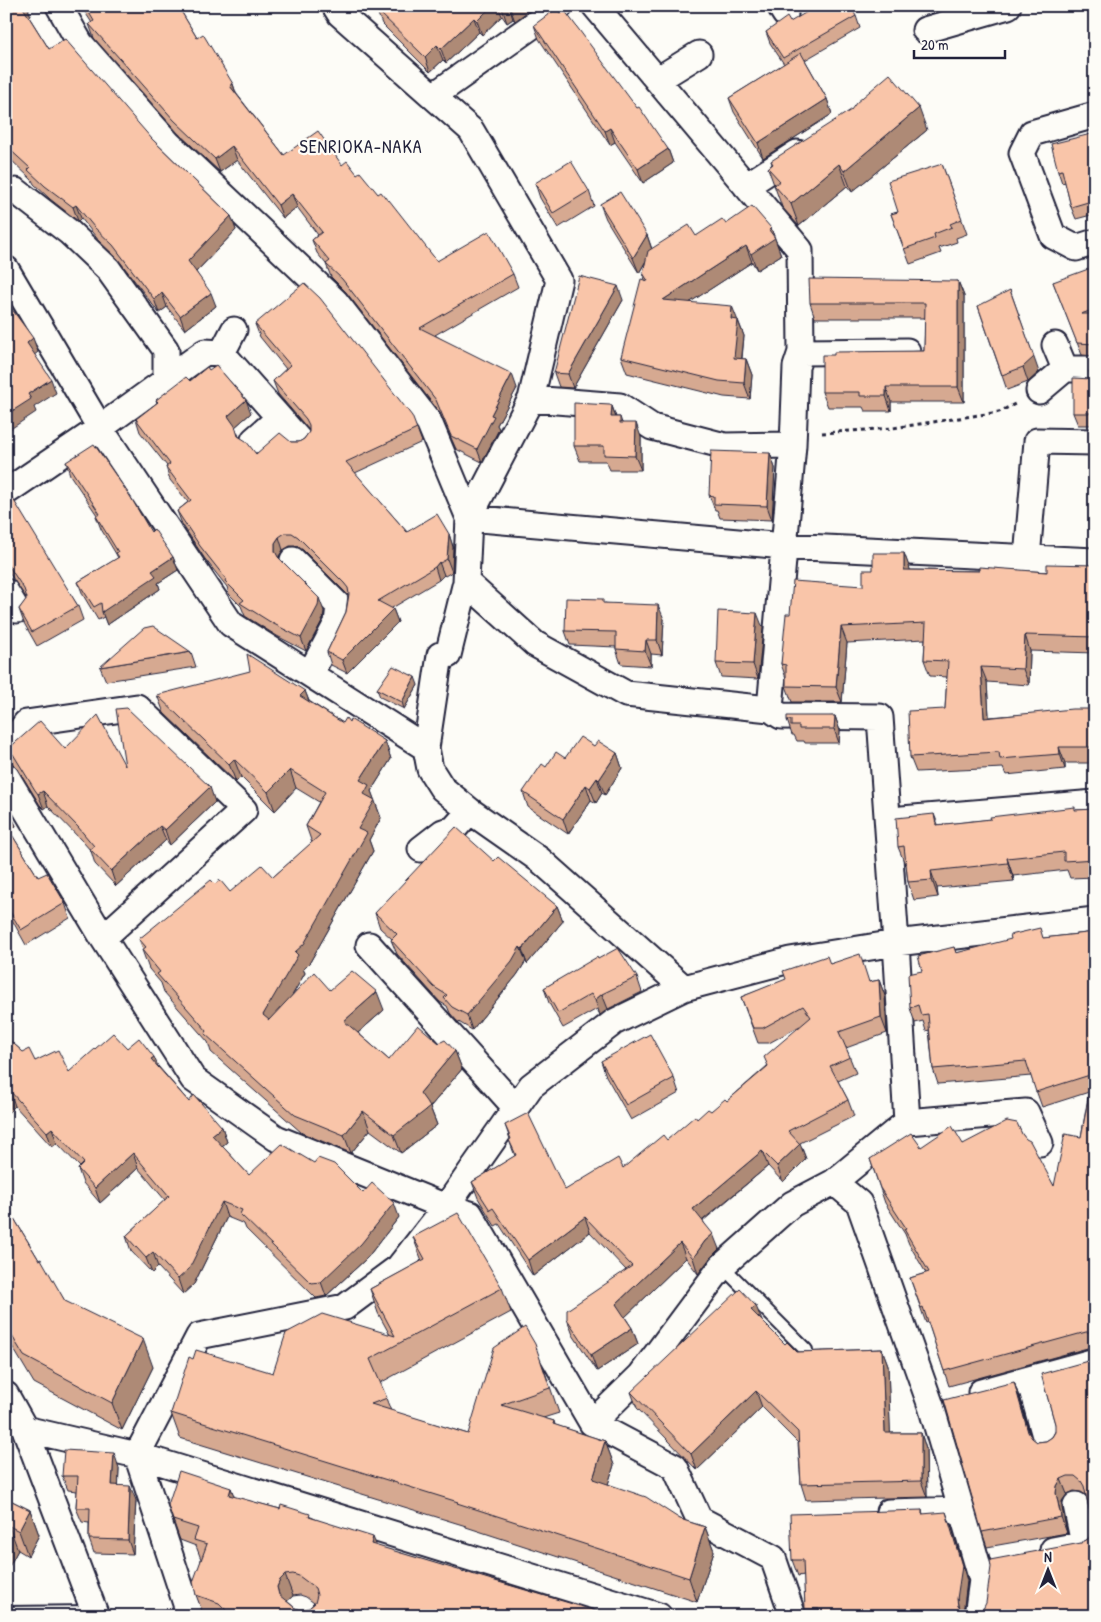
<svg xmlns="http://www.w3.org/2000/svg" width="1101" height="1622" font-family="'Patrick Hand',sans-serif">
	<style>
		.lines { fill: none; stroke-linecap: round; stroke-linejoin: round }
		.service-casing { stroke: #22223b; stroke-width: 16 }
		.minor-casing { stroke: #22223b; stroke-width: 29 }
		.path { stroke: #22223b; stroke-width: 3; stroke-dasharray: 4 4; stroke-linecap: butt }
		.service { stroke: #fdfcf7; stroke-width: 12 }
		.minor { stroke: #fdfcf7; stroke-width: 25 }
		.wall { fill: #d6a991; stroke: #22223b; fill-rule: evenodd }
		.shaded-wall { fill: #ae8a76; stroke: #22223b }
		.building { fill: #f9c5a9; stroke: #22223b; fill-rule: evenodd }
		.labels { text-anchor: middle; stroke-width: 4.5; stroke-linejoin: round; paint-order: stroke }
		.neighbourhood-label { font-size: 18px; letter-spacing: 1px; fill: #22223b; stroke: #fdfcf7 }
	</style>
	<rect width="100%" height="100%" fill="#fdfcf7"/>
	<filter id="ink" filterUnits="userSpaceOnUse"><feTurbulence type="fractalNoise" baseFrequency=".02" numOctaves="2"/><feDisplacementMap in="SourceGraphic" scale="10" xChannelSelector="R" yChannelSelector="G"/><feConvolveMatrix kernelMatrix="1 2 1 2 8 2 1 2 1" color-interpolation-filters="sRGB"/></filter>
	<g filter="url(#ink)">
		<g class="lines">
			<g class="service-casing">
				<path id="service" d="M722,1266L806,1350
					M6,1613L94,1612"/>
			</g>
			<g class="minor-casing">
				<path id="minor" d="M59,6L80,43L168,143L335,301L429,422L469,518L466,582L448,655H440L426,748
					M335,6L340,14L471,130L559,280L531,399L469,518L784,546L1095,561
					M595,6L800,250L801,352L796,367L793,445L770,709
					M780,6L785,14
					M925,30L1008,6
					M657,80L699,54
					M433,96L560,6
					M1095,115L1032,133L1022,153L1053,236L1076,248L1095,242
					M746,186L797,153
					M6,194L16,191L69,232L108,269L166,350V379
					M6,269L100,428L205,352L222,353L300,441
					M1055,345L1065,369
					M801,352L907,351
					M222,353L234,330
					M1039,391L1065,369H1095
					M531,399L620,406L652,427L725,446L793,445
					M254,440L279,418
					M6,492L100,428L231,624L426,748L430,769L442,788L470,811L540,860L684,988
					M1027,558L1037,441L1095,442
					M293,560L339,606L337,623L310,674
					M466,582L535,644L626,694L770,709L781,716L880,717L896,943L907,1122
					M6,592L17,610
					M6,750L26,723L137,707L244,810L103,938
					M6,776L103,938L193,1079L276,1138L446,1207L470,1214L592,1423L675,1467L699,1519L773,1558L793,1616
					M902,819L1095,803
					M421,849L443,832L453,830L470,811
					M369,945L516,1108
					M834,1182L859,1203L931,1406L982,1580L977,1616
					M1029,1379L1047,1443
					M981,1392L1095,1361
					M6,1395L25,1429L96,1616
					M592,1423L641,1375L722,1266L792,1204L834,1182L907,1122L1026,1112L1040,1143
					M25,1429L137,1455L659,1616
					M889,1512L961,1510
					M1053,1550L1084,1544L1076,1505
					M190,1616L137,1455L199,1336L345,1307L399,1267L446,1207L531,1086L614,1022L684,988L790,960L896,943L1095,920"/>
			</g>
			<path class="path" d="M822,433L893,428L999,412L1015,404"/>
			<use href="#service" class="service"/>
			<use href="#minor" class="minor"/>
		</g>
		<path class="wall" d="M6,6H31V8L28,10L31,16L29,17L49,49L152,139L231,216L236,230L196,272L216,306L185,330L167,307L159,313L118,259L99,241L81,218L78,221L50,199L34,184L32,180L7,156L6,154Z
			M81,6H178L197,38L233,84L236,93L284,155L342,165L357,174L378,194L437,261L513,274L518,287L435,335L517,388L497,425L499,429L482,462L456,449L440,413L346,292L331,277L326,264L317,253L312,240L318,235L297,207L283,218L237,160L220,172L178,133L94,38L89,24L92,23Z
			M379,6H535L515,21L513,19L507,23L502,16L482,35L479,32L446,63L443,60L430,72L382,24L376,9Z
			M856,16L860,28L805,60L827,99L832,114L763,158L734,112L729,98L784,64L770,43L766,32L790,22Z
			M534,25L668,149L673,163L643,183L615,142L610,145L539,39Z
			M927,130L852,192L847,186L799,226L782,207L768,168L772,164L771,161Z
			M1095,133V214L1076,219L1071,207L1065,182L1062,183L1058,171Z
			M942,164L967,234L956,238L957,242L939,248L941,253L910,264L891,214L898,212Z
			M535,183L589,191L594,206L558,228L540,198Z
			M600,204L647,235L652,249L696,236L726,224L771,228L781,255L757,270L752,262L690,302L738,320L744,336L742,359H746L752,375L750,399L724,397L627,373L621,357L645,280L643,273L646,261L639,273L606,219Z
			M1095,276V356L1082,355L1053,282Z
			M958,281L964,296V402H891V411H865L863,407H828L822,392L834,355L924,351L925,318H815L810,303Z
			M623,300L573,388L559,387L554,373Z
			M978,306L1039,372L1028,382L1007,390Z
			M255,324L417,429L422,442L355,473L407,532L449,534L453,547L452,572L445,576L444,575L439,580L392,608L393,609L398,622L347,673L331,665L327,652L346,612L348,595L303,550L297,546H290L283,550L279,556V558L324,611L323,619L306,651L277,636L245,616L241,606L229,594L227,587L205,559L182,524L177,511L188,502L170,480L166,467L167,466L140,432L136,419L157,403L156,400L190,381L251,413L235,427L239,437L256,454L291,442H299L304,439L309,432V430L278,394L273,381L286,369L260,337Z
			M1095,370V425H1078L1073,413L1091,379Z
			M612,406L616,417H620L622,423L641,437V470H610L606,461H580L574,446Z
			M770,453L775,468L772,520L720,518L717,510H715L709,495Z
			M66,462L151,532L173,557L178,570L158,583L160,589L107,625L104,617L98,620L83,595L78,582L118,558L116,554L101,529L96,516L97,515L70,475Z
			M6,496L78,606L83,620L37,646L24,623L19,609L27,599L8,571L6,572Z
			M904,553L910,570L1047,572L1095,565V653L1030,651L1029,685L987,682L989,717L1095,709V763H1065V769L1006,775L1003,768L916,772L910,757L945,709L947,677L930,676L924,660L925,639L847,643L842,702H792L786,686V678L781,664L790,614L863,586L873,570Z
			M605,603L664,619L662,655L651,654V666L621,664L616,649V647L570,645L565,631Z
			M763,628L758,679L721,677L716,663Z
			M191,652L196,667L106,681L100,667Z
			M418,685L404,709L380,697L377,689Z
			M305,691L309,701L343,723L349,722L385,741L391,759L371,791L381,818L369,840L373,851L310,962L303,969L305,973L292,995L330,990L384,1010L358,1033L389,1060L439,1043L455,1051L462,1069L430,1107L437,1125L401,1153L370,1130L351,1153L302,1133L211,1052L208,1042L164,992L161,983L149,969L142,950L143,949L139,939L215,884L230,892L273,877L312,843L306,826L319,802L296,788L275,811L241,777L236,782L164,713L157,695Z
			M835,716L840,731L839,743H805L804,741H797L794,735H792L787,720Z
			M594,746L617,753L622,768L605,795L602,793L596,803L591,800L568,834L528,807L523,792L546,767Z
			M8,749H65L125,766L215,802L170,845L166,840L116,886L95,864L91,851L83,842L48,806L44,809L40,805L18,769L13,764Z
			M6,805L16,826L9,830L38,877L65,903L70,918L26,945L6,909Z
			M1095,809V877L1070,878L1067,870L1013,876L1014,881L937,888L938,897L914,900L908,882L906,864H905L898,847L938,825L1076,810Z
			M494,861L557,906L563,921L527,964L526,961L517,975L472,1030L457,1021L450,1013L447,1006L440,1002L397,954L391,940L392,939L380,928L375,913Z
			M1095,932V1347H1091L949,1386L928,1322L926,1323L910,1278L926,1273L909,1244L905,1234L885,1203L870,1159L921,1147L963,1144L1022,1134L1054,1186L1081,1137L1089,1092L1042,1107L1031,1076L938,1084L933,1069L929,1030L926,1031L923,1021L915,1023L910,1008L922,971L954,947L956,953L1044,938Z
			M598,959L637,977L642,992L608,1009L600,1015L597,1009L563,1028L549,1003L544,988Z
			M830,964L870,982L879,980L885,996L887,1033L846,1048L856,1073L838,1081L848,1100L854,1116L800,1143L806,1159L783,1182L768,1166L703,1221L719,1249L711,1257L698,1274L686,1258L625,1317L632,1328L638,1344L597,1371L573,1335L567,1319L626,1270L590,1232L533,1276L499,1224L495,1226L478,1198L472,1182L515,1156L509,1140L510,1139L505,1125L565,1190L623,1168L667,1140L697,1119L711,1111L727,1101L767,1066L800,1026L769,1043H758L741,997Z
			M6,1037L23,1052L35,1061L69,1072L127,1048L158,1066L189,1102L222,1127L227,1142L222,1146L249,1175L363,1193L399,1217L367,1258L326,1296L316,1298L246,1229L244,1224L227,1217L194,1284L183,1294L158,1267L152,1273L131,1251L126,1236L165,1200L138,1168L100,1203L83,1183L78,1169L80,1167L57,1143L52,1147L15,1106L6,1115Z
			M601,1061L674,1078L679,1093L631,1120L606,1076Z
			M6,1205L39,1260L65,1301L153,1367L122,1430L34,1383L6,1336Z
			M413,1237L502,1288L511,1312L380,1383L391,1411L468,1434L544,1369L559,1413L543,1418L554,1421L555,1425L605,1441L614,1465L608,1484L680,1519L705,1527L714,1551L697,1602L466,1527V1526L180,1438L171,1413L193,1359L273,1373L390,1335L378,1313L370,1289L422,1261Z
			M761,1320L785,1344L797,1352L882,1349L888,1365L890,1433H921L926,1449L927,1497L806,1500L801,1484L798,1443L762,1407L697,1470L637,1408L631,1392Z
			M1093,1360L1095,1616H807L805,1609L804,1575L798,1576L792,1560L922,1510L923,1514L952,1528L967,1581L963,1612L970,1615L977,1614L1081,1543L1088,1539L1092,1533L1093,1526L1086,1495L1081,1492L1074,1491L1067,1494L1062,1501V1508L1067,1533L987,1547L982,1532L1014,1382L1019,1397L1030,1436L1032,1438L1037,1442L1046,1441L1052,1437Z
			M119,1468L118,1485L136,1500L133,1554L94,1553L89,1539V1523L82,1522L76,1508L77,1491L68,1490L62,1476Z
			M231,1488L234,1497L311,1517L376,1546L613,1616H204L196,1595L201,1559L196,1546L180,1540L173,1520ZM300,1595L306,1597L314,1603L309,1608L301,1610L295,1608L287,1601L293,1596Z
			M6,1498L30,1510L39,1535L28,1556L18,1550L6,1572Z"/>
		<path class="shaded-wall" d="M21,6H27L31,16L26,19Z
			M492,6H498L502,16L482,35L477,21Z
			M505,6H509L513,19L507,23L502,8Z
			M509,6H535L515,21Z
			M474,18L479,32L446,63L441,49Z
			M437,45L443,60L430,72L425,57Z
			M233,84L237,97L230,86Z
			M827,99L832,114L763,158L758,143Z
			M919,108L927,130L852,192L844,171Z
			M610,128L615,142L610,145L605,131Z
			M232,146L237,160L220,172L215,159Z
			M668,149L673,163L643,183L638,169Z
			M839,164L847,186L799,226L791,204Z
			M292,194L297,207L283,218L278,205Z
			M76,205L81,218L78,221L73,207Z
			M231,216L236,230L193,275L188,261Z
			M771,228L781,255L757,270L751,254Z
			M647,235L652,250L639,273L633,258Z
			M746,246L752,262L669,316L663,300Z
			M958,281L964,296V402L958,387Z
			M618,286L623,300L573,388L568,374Z
			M1010,290L1039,372L1028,382L1023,367Z
			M162,293L167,307L159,313L154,299Z
			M211,293L216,306L185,330L180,316Z
			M732,306L744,336L740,374L734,358L731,319Z
			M33,338L38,352L32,357L27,343Z
			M746,359L752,375L750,399L744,383Z
			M512,374L517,388L497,425L499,429L482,462L477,449L491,415Z
			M51,379L56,393L34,407L36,412L6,432V415L28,394Z
			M886,387L891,402V411L886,396Z
			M246,400L251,413L235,427L240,439L228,416Z
			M612,406L617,421L611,417Z
			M636,423L641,437V470L635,456Z
			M770,453L775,468L772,520L767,506Z
			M449,534L453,547L452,572L447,559Z
			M279,537L283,550L279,556V564L275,551V543Z
			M904,553L910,569V586L904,570Z
			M173,557L178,570L158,583L160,589L107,625L102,612L152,571Z
			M439,562L444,575L439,580L435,567Z
			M319,598L324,611L323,619L306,651L301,638Z
			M658,605L664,619L662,655L657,640Z
			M393,609L398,622L347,673L342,660Z
			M757,613L763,628L758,679L753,664Z
			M841,627L847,643L842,702L836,687Z
			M1025,635L1030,651L1029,685L1023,669Z
			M646,640L651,654V666L645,651Z
			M981,667L987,682L990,733L984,718Z
			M415,677L418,685L404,709L402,702Z
			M305,691L312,709L300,696Z
			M835,716L840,731L839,743L834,729Z
			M385,741L391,759L371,791L381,818L369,840L373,851L310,962L303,969L305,973L270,1034L263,1015L358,829L360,780Z
			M1059,747L1065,763V769L1060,754Z
			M617,753L622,768L605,795L599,780Z
			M234,759L241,777L236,782L229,764Z
			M290,770L296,788L275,811L268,792Z
			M597,778L602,793L596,803L590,788Z
			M586,785L591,800L568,834L563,819Z
			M210,787L215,802L170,845L165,830Z
			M43,791L48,806L44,809L38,794Z
			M10,812L16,826L7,832L6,815Z
			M934,814L941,832L936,825Z
			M160,826L166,840L116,886L111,871Z
			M1007,858L1013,876L1014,881L1008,863Z
			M931,871L937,888L938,897L932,880Z
			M557,906L563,921L527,964L522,949Z
			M520,947L526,961L517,975L472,1030L467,1015Z
			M879,980L885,996L887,1033L881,1017Z
			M377,992L384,1010L351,1039L344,1021Z
			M602,994L608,1009L600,1015L595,1000Z
			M455,1051L462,1069L430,1107L437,1125L401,1153L394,1135L420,1093Z
			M154,1057L160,1071L151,1059Z
			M10,1091L15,1106L6,1115V1095Z
			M363,1111L370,1130L351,1153L344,1135Z
			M222,1127L227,1142L218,1149L212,1135Z
			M52,1128L57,1143L52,1147L47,1132Z
			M800,1144L806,1159L783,1182L777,1166Z
			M762,1151L768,1166L698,1224L693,1209Z
			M133,1153L138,1168L100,1203L95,1188Z
			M222,1202L227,1217L194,1284L183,1294L178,1279Z
			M394,1203L399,1217L367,1258L326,1296L321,1282Z
			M585,1217L590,1232L533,1276L528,1260Z
			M713,1234L719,1249L711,1257L698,1274L693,1258L705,1241Z
			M680,1243L686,1258L622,1320L616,1304Z
			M153,1252L158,1267L152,1273L146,1258Z
			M756,1306L762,1321L751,1310Z
			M632,1328L638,1344L597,1371L591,1355Z
			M143,1339L153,1367L122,1430L112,1403Z
			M882,1349L888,1365L891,1449L885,1433Z
			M1014,1382L1019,1397L1033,1447L1028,1432Z
			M756,1391L762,1407L697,1470L691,1454Z
			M921,1433L926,1449L927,1497L921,1481Z
			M605,1441L614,1465L602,1504L593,1479Z
			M114,1453L119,1468L118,1500L112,1485Z
			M1061,1479L1067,1494L1062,1501V1508L1067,1533L1061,1517L1056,1493L1057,1486Z
			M130,1486L136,1500L133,1554L128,1540Z
			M231,1488L239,1509L229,1495Z
			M30,1510L39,1535L28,1556L19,1531Z
			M946,1512L952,1528L967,1581L963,1614L958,1606Z
			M9,1526L18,1550L6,1572V1530Z
			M705,1527L714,1551L697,1602L689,1578Z
			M373,1537L381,1557L371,1544Z
			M285,1575L293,1596L287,1601L285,1608L279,1595L277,1587L280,1580Z"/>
		<path class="building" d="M6,6H22L49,49L65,39L152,139L231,216L188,261L211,293L180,316L162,293L154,299L113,245L94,227L76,205L73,207L45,186L28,170L30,168L6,146Z
			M85,6H178L197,38L203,34L233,84L230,86L284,155L318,131L342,165L347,161L357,174L360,172L378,194L381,192L388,201L389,200L437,261L489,231L513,274L420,328L512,374L491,415L494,416L477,449L451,436L436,400L342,279L326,264L330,261L312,240L322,232L292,194L278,205L232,146L215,159L174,120L89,24L94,21Z
			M379,6H492L477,21L474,18L441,49L437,45L425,57L376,9Z
			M817,6H850L856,16L783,58L766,32L787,17L790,22Z
			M557,8L561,13L565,11L637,108L639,107L668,149L638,169L610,128L605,131L534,25Z
			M801,53L827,99L758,143L729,98Z
			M890,74L919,108L844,171L839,164L791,204L774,185L780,181L768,168L773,164L771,161L851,110L856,103Z
			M1095,133V200L1071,207L1062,170L1058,171L1051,144Z
			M571,161L589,191L553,213L535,183Z
			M942,164L962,219L950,224L952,227L934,234L935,238L904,249L891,214L898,212L888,181Z
			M620,192L647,235L633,258L600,204Z
			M752,206L771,228L769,230L775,238L751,254L746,246L663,300L732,306L731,319L738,320L734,358L746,359L744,383L719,381L621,357L641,279L648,281L643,273L648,251L689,225L696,236L722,219L726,224Z
			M1091,268L1095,276V309L1081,314H1095V344L1077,343L1053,282Z
			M579,276L618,286L568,374L554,373Z
			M809,279L958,281V387H886V396H860V392H822V355H834V352L924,351L925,303H810Z
			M304,283L320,298L412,416L417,429L346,462L407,532L437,514L449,534L447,559L440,563L439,562L435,567L378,601L393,609L342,660L327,652L346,612L349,594L348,588L344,583L298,537L292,533H285L279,537L275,543V551L278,557L319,598L318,606L301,638L272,623L240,603L244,600L225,581L226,579L200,546L177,511L191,500L166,467L170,464L136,419L158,402L156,400L186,377L190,381L207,367L209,370L216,365L246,400L228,416L235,426L238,436L246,441L256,454L280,433L291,442H299L304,439L309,432V425L306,419L273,381L290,365L255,324Z
			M1010,290L1034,357L1023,367L1002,375L978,306Z
			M6,301L33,338L27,343L51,379L28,394L31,399L6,415Z
			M1095,370V413H1073V378L1092,379L1089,371Z
			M574,403L610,405L612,406L611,417H620V423H636L635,456L604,455V446H574Z
			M94,444L130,496L151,532L154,529L173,557L152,571L156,576L102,612L101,603L94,607L78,582L119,557L116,553L118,552L96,516L100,514L66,462Z
			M711,451L770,453L767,506L714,504V496L709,495Z
			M10,494L78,606L32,632L19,609L27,598L24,589L6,562V496Z
			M873,553H904V570L979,571V567L1047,572V564L1095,565V637L1025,635L1023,669L981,667L984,718L1072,709H1095V747H1059L1060,754L1000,759L999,752L910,757L908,711L945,709L948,661L924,660L926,623L841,627L836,687L786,686V665L781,664L786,614H790L793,581L863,586V570H873Z
			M566,598L603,599V603L658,605L657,640H646L645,651L616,649V632L565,631Z
			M718,611L757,613L753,664L716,663Z
			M153,626L191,652L100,667L144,628Z
			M247,654L305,691L300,696L343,723L346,718L349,722L350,719L385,741L360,780L369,785L364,794L375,800L358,829L367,833L304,944L295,952L298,955L263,1015L269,1020L314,972L330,990L352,971L377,992L344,1021L389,1060L418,1025L439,1043L445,1040L455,1051L420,1093L430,1107L394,1135L363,1111L344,1135L295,1115L205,1034L207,1031L157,974L160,972L142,950L146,947L139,939L211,880L215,884L220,880L230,892L262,865L273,877L320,835L306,826L325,792L290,770L268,792L234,759L229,764L157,695L250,671Z
			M393,666L415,677L402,702L377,689Z
			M127,708L210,787L165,830L160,826L111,871L90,849L94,846L78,827L43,791L38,794L35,790L13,754L8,749L40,721L65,749L98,715L125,766L116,709Z
			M787,716H835L834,729H799V726H791V720H787Z
			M580,737L594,746L598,741L617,753L599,780L597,778L590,788L586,785L563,819L523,792L542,764L546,767L556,752L565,758Z
			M6,805L10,812L6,815Z
			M1075,807V810L1095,809V859L1064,861V852L1007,858L1008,863L931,871L932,880L908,882L904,846L898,847L896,818L934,814L936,825L991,819L990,817Z
			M6,825L38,877L47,873L65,903L21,930L6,905V896L9,894L6,889Z
			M456,827L494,861L498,857L557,906L522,949L520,947L512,961L467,1015L452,1007L444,998L447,995L434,987L391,940L397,934L375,913Z
			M1040,928L1043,938L1095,932V1333L1094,1332H1086L944,1371L923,1307L921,1308L910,1278L929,1272L904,1229L906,1228L880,1188L870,1159L911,1133L921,1147L952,1126L963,1144L1007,1121L1017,1123L1022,1134L1026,1139L1030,1141L1054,1186L1065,1134L1081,1137L1093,1074L1036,1092L1026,1061L933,1069L928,1014L921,1015L918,1005L910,1008L908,974L922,971L918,956L954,947L956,953L1011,939L1010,935Z
			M618,948L637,977L602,994L595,1000L591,994L558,1013L544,988L597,957L598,959Z
			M860,954L869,982L879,980L881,1017L839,1032L850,1057L830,1066L848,1100L788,1131L800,1144L777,1166L762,1151L693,1209L713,1234L705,1241L693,1258L680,1243L616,1304L632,1328L591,1355L567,1319V1310L632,1266L585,1217L528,1260L493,1208L490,1210L472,1182L516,1155L509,1140L511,1139L505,1125L528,1113L565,1190L618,1158L623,1168L663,1135L667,1140L695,1116L697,1119L708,1109L711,1111L725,1099L727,1101L768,1066L764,1057L811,1017L803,1006L763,1028H753L741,997L786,979L783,971L827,956L830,964Z
			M113,1033L127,1048L139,1038L154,1057L151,1059L189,1102L194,1095L222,1127L212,1135L249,1175L282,1144L314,1163L318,1158L334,1164L363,1193L372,1183L394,1203L361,1244L321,1282L311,1283L240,1214L242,1210L222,1202L189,1269L178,1279L153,1252L146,1258L126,1236L169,1196L133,1153L95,1188L78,1169L84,1163L52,1128L47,1132L10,1091L6,1095V1037L23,1052L29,1049L35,1061L58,1050L69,1072Z
			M650,1034L674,1078L626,1105L601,1061Z
			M6,1205L39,1260L41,1259L65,1301L143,1339L112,1403L24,1356L6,1326Z
			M458,1213L502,1288L370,1359L387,1398L371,1404L468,1434L494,1348L525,1327L535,1344L550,1388L501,1405L554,1421L553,1424L605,1441L593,1479L646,1497L680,1519L705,1527L689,1578L457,1503L458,1502L171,1413L189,1357L193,1359L196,1350L273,1373L286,1333L322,1314L395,1336L370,1289L425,1259L413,1237Z
			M740,1289L756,1306L751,1310L785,1344L787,1342L797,1352L882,1349L885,1433H921V1481L801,1484L798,1432L756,1391L691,1454L631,1392Z
			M1095,1359V1616H819V1609H805L803,1560H792L790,1514L922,1510V1514L946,1512L962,1566L957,1599L958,1606L963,1612L970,1615L977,1614L983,1609L986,1603L991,1567L990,1560L1081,1543L1088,1539L1092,1533L1093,1526L1084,1486L1081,1481L1075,1476H1068L1061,1479L1057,1486L1056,1493L1061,1517L982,1532L944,1400L1014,1382L1028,1432L1032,1438L1037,1442L1046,1441L1052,1437L1055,1432V1424L1041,1374Z
			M64,1450L114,1453L112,1485L130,1486L128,1540L89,1539L90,1508H76L78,1476H62Z
			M179,1471L231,1488L229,1495L280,1509L281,1505L310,1514L309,1517L373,1537L371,1544L613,1616H232L219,1603L196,1595L193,1582L207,1544L194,1540L198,1528L173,1520L168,1505ZM293,1574L299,1576L315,1588L317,1595L315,1603L309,1608L301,1610L295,1608L279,1595L277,1587L280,1580L285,1575Z
			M6,1498L30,1510L19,1531L9,1526L6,1530Z"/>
	</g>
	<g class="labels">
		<g class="neighbourhood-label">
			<text x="361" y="153">SENRIOKA-NAKA</text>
		</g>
	</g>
	<rect width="1101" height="1622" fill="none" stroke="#fdfcf7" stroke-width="25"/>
	<rect x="12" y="12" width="1076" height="1597" fill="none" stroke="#22223b" stroke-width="2" filter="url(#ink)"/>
	<g transform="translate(1048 1570)" stroke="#fdfcf7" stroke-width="4" paint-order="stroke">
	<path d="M0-4L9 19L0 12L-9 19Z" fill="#22223b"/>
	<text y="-8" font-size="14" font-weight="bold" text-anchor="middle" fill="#22223b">N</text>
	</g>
	<path d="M914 50v8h91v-8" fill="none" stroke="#22223b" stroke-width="2.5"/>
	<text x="921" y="50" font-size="15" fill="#22223b" stroke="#fdfcf7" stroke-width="4" paint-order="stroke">20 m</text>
</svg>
